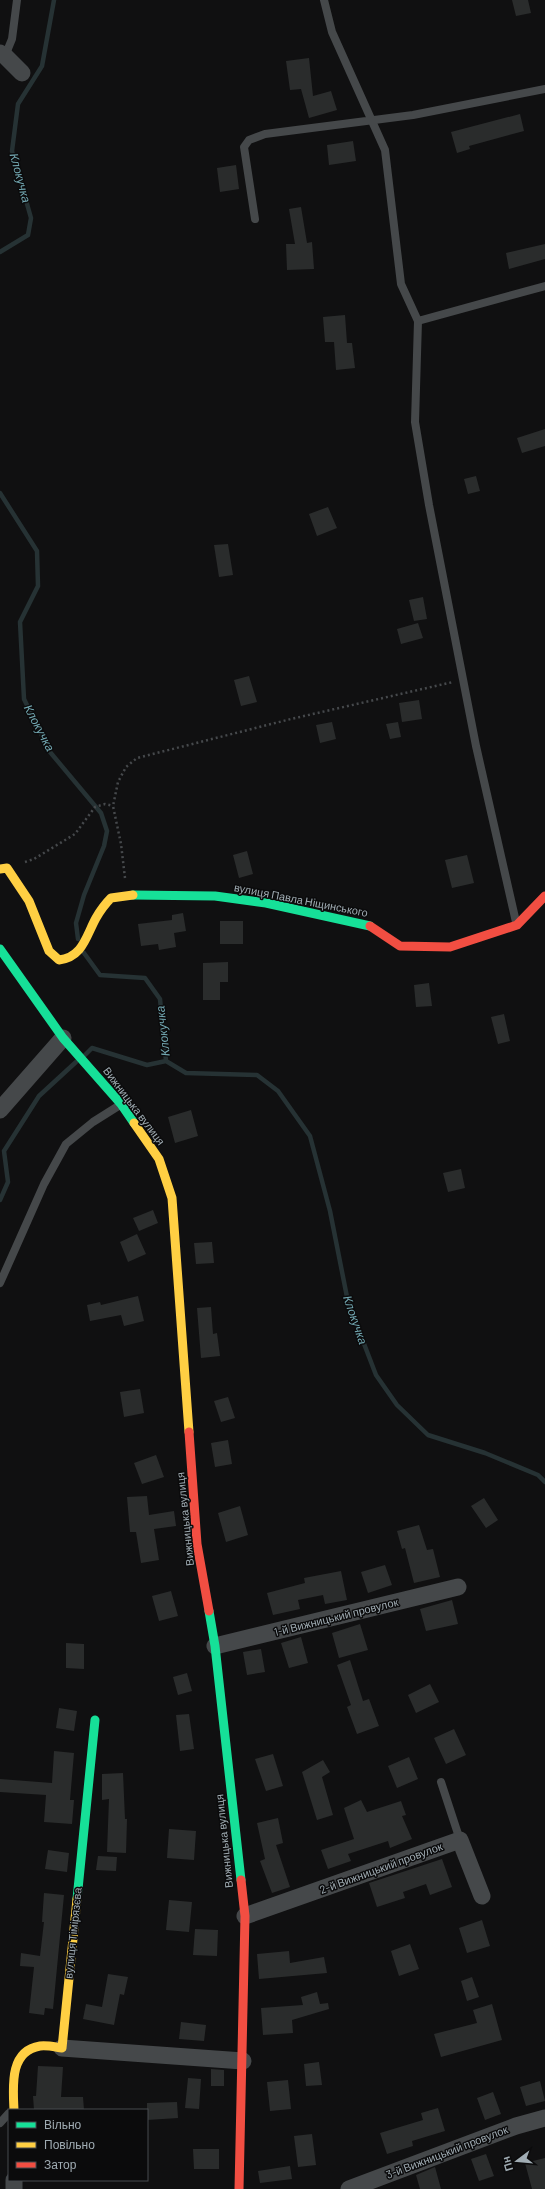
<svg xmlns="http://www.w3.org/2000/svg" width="545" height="2189" font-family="Barlow,sans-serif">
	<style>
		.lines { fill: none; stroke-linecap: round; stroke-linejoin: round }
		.stream { stroke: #263234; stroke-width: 4.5 }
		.building { fill: #2a2c2c }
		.path { stroke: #46494c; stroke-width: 2.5; stroke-dasharray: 2 3; stroke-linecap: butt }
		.lane { stroke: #45484a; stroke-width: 8 }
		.street { stroke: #45484a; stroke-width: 17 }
		.fast { stroke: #16e098; stroke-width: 9 }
		.slow { stroke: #ffcf43; stroke-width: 9 }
		.jam { stroke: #f24e42; stroke-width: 9 }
		.labels { text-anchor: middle; stroke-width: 3; stroke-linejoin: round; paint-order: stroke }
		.street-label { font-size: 11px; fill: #a0acb3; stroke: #0b0b0c }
		.water-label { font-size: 12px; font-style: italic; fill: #73a8b2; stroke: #0b0b0c }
	</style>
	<rect width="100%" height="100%" fill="#101011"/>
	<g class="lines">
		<path class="stream" d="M0,252L28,235L31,218L12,151L18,104L42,66L54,0
			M0,493L37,551L38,586L20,622L24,699L50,752L101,813L107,831L104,846L84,895L76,923L78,939
			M84,953L100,975L145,978L160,999L166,1061L186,1073L257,1075L278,1091L310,1136L330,1211L348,1302L376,1375L397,1405L428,1435L485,1453L538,1475L545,1482
			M85,1055L92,1048L147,1065L166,1061
			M0,1200L8,1182L4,1151L39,1096L76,1062"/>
	</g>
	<path class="building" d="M512,0H528L531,13L516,16Z
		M309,58L313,96L331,91L337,110L309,118L301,89L290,90L286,61Z
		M520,114L524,131L469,146L470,149L457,153L451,132Z
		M353,141L356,161L329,165L327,145Z
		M236,165L239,189L220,192L217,168Z
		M301,207L307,243L312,242L314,269L287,270L286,244H295L289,209Z
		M545,244V259L509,269L506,253Z
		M345,315L347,343H352L355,368L336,370L334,342H325L323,317Z
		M545,429V446L522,453L517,438Z
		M476,476L480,491L468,494L464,479Z
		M328,507L337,528L317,536L309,514Z
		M228,544L233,575L219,577L214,545Z
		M423,597L427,619L414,621L409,600Z
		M418,623L423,638L401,644L397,629Z
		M249,676L257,702L241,706L234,680Z
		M419,700L422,719L402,722L399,703Z
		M332,722L336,739L320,743L316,725Z
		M398,722L401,737L390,739L386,724Z
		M247,851L253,874L239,878L233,855Z
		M467,855L474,883L452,888L445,860Z
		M183,913L186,931L174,933L176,947L159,950L158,944L141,946L138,924L172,920V915Z
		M220,921H243V944H220Z
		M228,962V982H220V1000H203V963Z
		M429,983L432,1006L416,1007L414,985Z
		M504,1014L510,1041L498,1044L491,1017Z
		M191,1110L198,1136L175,1143L168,1117Z
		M461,1169L465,1188L448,1192L443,1173Z
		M153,1210L158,1223L139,1231L133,1218Z
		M137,1234L146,1254L128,1262L120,1242Z
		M212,1242L214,1263L196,1264L194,1243Z
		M138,1296L144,1321L124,1326L121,1315L90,1321L87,1305L100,1302L101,1305Z
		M211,1307L213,1334L217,1333L220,1356L201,1358L197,1308Z
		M140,1389L144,1413L124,1417L120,1392Z
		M228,1397L235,1418L221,1422L214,1401Z
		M228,1440L232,1464L215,1467L211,1443Z
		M156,1455L164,1477L142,1484L134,1463Z
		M147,1496L149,1515L174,1511L176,1526L154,1529L159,1560L141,1563L136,1532H130L127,1497Z
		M484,1498L498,1520L486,1528L471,1506Z
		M240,1506L248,1535L226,1542L218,1513Z
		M419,1525L427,1550L433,1549L440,1577L414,1583L405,1548L402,1549L397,1531Z
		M385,1565L392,1585L368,1593L361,1572Z
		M341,1571L347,1600L325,1604L323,1595L298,1600L300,1609L273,1615L267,1593L305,1583L304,1578Z
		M171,1591L178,1616L159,1621L152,1596Z
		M452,1600L458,1624L426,1631L420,1609Z
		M360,1624L368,1650L339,1658L332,1633Z
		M301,1637L308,1663L289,1668L281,1643Z
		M66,1643L84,1644V1669L66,1668Z
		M261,1649L265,1672L247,1675L243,1652Z
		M350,1660L363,1701L369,1699L379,1726L357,1734L347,1707L351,1705L337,1665Z
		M187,1673L192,1691L178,1695L173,1677Z
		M430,1684L439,1702L416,1713L408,1695Z
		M59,1708L77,1711L74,1731L56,1728Z
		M189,1714L194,1749L180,1751L176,1715Z
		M454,1729L466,1755L446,1764L434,1738Z
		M54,1751L74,1753L70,1800H74L72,1824L44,1822L46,1795L0,1792V1779L52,1783Z
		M273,1754L283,1786L266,1791L255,1759Z
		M409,1757L418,1779L397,1788L388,1766Z
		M323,1760L330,1772L322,1777L333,1815L317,1820L302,1772Z
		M123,1773L125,1819H127L126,1853L107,1852L109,1799L102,1800V1774Z
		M361,1800L367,1812L401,1801L406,1815L402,1816L412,1839L390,1848L388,1841L348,1854L351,1861L328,1869L321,1850L354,1839L344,1808Z
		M278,1818L283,1843L276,1845L290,1887L272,1893L260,1861L265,1859L257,1823Z
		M169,1829L196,1831L194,1860L167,1858Z
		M48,1850L69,1853L67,1872L45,1869Z
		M98,1856L117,1857L116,1871L96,1870Z
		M442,1859L452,1887L430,1895L426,1884L403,1892L405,1898L377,1907L369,1883Z
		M44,1893L64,1895L53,2009L45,2008L44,2015L29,2013L34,1967L20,1966L21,1953L40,1956L44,1922H42Z
		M169,1900L192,1902L189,1932L166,1930Z
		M482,1920L490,1946L467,1953L459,1928Z
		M195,1929L218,1930L217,1956L193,1955Z
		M410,1944L419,1969L399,1976L391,1951Z
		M289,1951L290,1963L324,1957L327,1973L259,1979L257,1954Z
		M108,1974L128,1977L124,1995L120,1994L114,2025L83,2019L86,2004L102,2007Z
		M472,1977L479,1997L467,2001L461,1981Z
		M317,1992L320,2004L328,2003L329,2009L292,2020L293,2033L263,2035L261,2008L303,2005L301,1997Z
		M492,2004L502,2040L441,2057L434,2034L477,2023L473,2010Z
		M181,2022L206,2025L204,2041L179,2039Z
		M319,2062L322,2085L306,2086L304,2064Z
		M38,2066L63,2067L61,2097H83L84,2110H34L33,2096H36Z
		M211,2069L224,2070V2086H211Z
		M188,2078L201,2079L199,2109L185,2108Z
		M288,2080L291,2109L270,2111L267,2082Z
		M540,2081L545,2101L526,2106L520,2087Z
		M493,2092L501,2114L485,2120L477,2098Z
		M177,2102L178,2118L147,2120V2103Z
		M438,2108L445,2131L412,2141L413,2146L387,2154L380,2133L423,2120L421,2113Z
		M312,2134L316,2165L298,2167L294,2136Z
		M193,2149H219V2169H194Z
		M486,2154L494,2176L479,2181L471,2159Z
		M545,2158V2189H532L525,2163Z
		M290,2166L292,2179L260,2183L258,2171Z
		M435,2167L441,2189H420L416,2175Z"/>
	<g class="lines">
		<path class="path" d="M25,862L34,859L75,834L95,807L105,804L113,806
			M125,878L121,844L113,806L118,782L126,767L137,758L291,719L453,682"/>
		<path class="lane" d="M324,0L332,32L385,150L401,284L418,321L415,422L429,505L476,746L516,922
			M5,56L12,39L17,0
			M255,219L244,147L249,140L265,134L413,115L545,89
			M418,321L545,286
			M0,1283L44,1184L66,1144L93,1122L120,1105
			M441,1782L460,1840
			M0,2123L9,2113"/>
		<path class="street" d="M0,53L5,56L22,73
			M0,1110L63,1038
			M215,1646L458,1587
			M245,1916L460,1840L482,1896
			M62,2048L243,2061
			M14,2180V2189
			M349,2189L516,2126L545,2118"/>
		<path class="fast" d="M133,895L215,896L266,903L370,926
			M0,949L63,1038L121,1104L134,1123
			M209,1611L215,1646L241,1880
			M77,1899L95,1720"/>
		<path class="slow" d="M0,869L7,868L29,901L49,951L59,960C83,957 86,936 96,918C100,911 105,904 111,898L133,895
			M134,1123L159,1159L172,1198L189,1432
			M14,2110C13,2087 9,2051 40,2046C47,2045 55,2047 62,2048L77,1899"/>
		<path class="jam" d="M370,926L400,946L450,947L517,925L545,896
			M189,1432L197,1544L209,1611
			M239,2189L245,1916L241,1880"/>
	</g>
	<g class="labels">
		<g class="street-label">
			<text transform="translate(301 900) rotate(11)" y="4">вулиця Павла Ніщинського</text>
			<text transform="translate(134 1106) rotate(53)" y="4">Вижницька вулиця</text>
			<text transform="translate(185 1519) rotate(-96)" y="4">Вижницька вулиця</text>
			<text transform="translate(336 1617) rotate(-14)" y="4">1-й Вижницький провулок</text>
			<text transform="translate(224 1841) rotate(-96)" y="4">Вижницька вулиця</text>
			<text transform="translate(381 1868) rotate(-20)" y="4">2-й Вижницький провулок</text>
			<text transform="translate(73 1933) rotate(-84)" y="4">вулиця Тімірязєва</text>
			<text transform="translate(447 2152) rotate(-21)" y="4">3-й Вижницький провулок</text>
		</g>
		<g class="water-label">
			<text transform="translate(20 178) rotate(75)" y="4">Клокучка</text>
			<text transform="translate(39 728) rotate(62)" y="4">Клокучка</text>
			<text transform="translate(163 1031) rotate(-96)" y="4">Клокучка</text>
			<text transform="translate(355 1320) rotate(71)" y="4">Клокучка</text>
		</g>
	</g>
	<rect x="8" y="2109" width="140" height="72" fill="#0b0b0c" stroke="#474b4f"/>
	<rect x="16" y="2122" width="20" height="6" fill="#16e098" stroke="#474b4f"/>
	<text x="44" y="2129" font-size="12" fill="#a0acb3">Вільно</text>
	<rect x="16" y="2142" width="20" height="6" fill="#ffcf43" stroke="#474b4f"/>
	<text x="44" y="2149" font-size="12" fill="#a0acb3">Повільно</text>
	<rect x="16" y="2162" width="20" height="6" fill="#f24e42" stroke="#474b4f"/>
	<text x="44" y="2169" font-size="12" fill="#a0acb3">Затор</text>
	<g transform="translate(517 2161) rotate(254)" stroke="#0b0b0c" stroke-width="3" paint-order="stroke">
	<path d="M0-3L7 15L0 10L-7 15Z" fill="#a0acb3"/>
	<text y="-6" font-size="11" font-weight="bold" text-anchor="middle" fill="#a0acb3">Пн</text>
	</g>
</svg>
